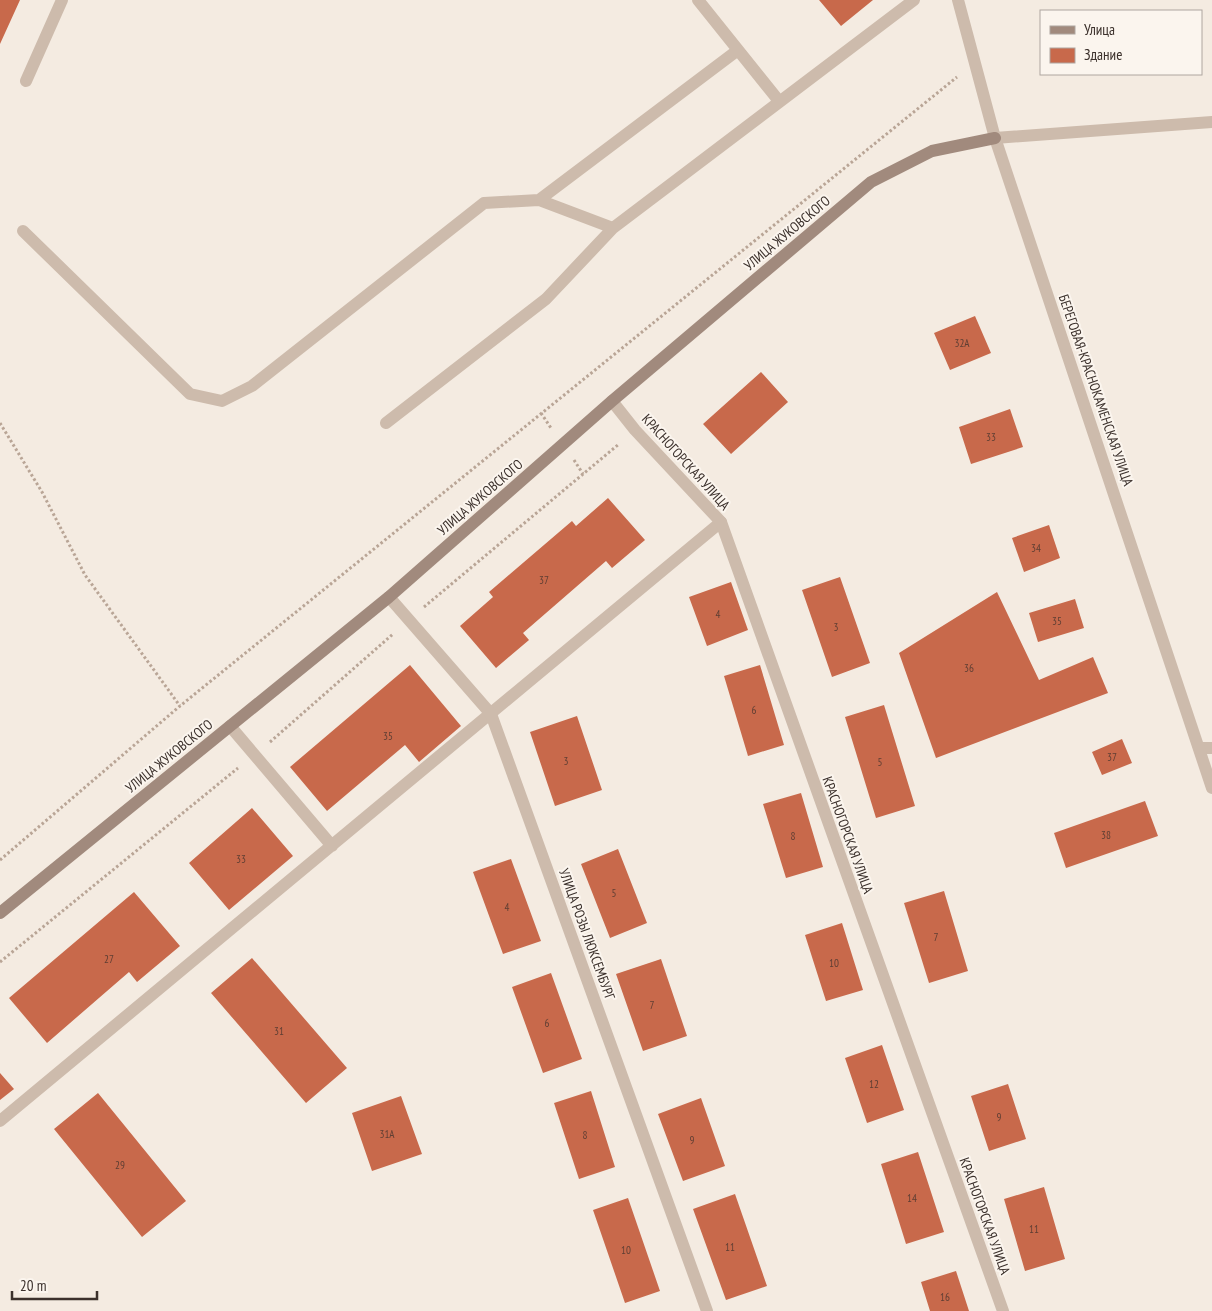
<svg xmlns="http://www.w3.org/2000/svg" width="1212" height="1311" font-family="'PT Sans Narrow',sans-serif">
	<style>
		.building { fill: #c8694b }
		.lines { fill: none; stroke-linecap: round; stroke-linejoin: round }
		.path { stroke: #b9a596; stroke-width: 3; stroke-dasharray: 2.5 2.5; stroke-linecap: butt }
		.lane { stroke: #cdbbac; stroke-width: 12 }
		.street { stroke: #cdbbac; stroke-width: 12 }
		.secondary { stroke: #a18a7d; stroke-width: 12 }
		.labels { text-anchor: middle; stroke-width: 4; stroke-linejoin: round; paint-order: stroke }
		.number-label { font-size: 11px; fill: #5e3e33 }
		.street-label { font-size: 14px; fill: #3b302b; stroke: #fbf5ee }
	</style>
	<rect width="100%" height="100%" fill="#f4ebe1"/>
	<path class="building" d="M0,0H20L0,44Z
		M819,0H873L841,26Z
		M975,316L991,353L950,370L934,333Z
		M761,372L788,402L731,454L703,424Z
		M1010,409L1023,447L971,464L959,427Z
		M608,498L645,540L612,568L606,561L523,633L529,640L496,668L460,626L493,597L489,592L572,521L576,526Z
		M1049,525L1060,558L1024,572L1012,538Z
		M840,577L870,663L832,677L802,590Z
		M731,582L748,630L707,646L689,597Z
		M997,592L1039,680L1093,657L1108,693L936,758L899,653Z
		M1075,599L1084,628L1038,642L1029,613Z
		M410,665L461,726L419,762L405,745L327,811L290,767Z
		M760,665L784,745L748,756L724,676Z
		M884,705L915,806L876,818L845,717Z
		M577,716L602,790L555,806L530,732Z
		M1122,739L1132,763L1102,775L1092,752Z
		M801,793L823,867L786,878L763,804Z
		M1145,801L1158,836L1066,868L1054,833Z
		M252,808L293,856L229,910L189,863Z
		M618,849L647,923L610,938L581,864Z
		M511,859L541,941L503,954L473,872Z
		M944,891L968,971L929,983L904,903Z
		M134,892L180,946L137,982L129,972L47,1043L9,998Z
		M842,923L863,990L826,1001L805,935Z
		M252,958L347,1068L306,1103L211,993Z
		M661,959L687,1036L643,1051L616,974Z
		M551,973L582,1059L543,1073L512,987Z
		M882,1045L904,1110L867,1123L845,1058Z
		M0,1073L14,1089L0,1100Z
		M1008,1084L1026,1139L989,1151L971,1096Z
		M591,1091L615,1167L579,1179L554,1103Z
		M98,1093L186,1201L142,1237L54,1129Z
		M401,1096L422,1154L372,1171L352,1113Z
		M701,1098L725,1166L683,1181L658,1114Z
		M918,1152L944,1232L906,1244L881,1164Z
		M1044,1187L1065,1259L1025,1271L1004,1199Z
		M735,1194L767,1286L726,1300L693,1209Z
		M628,1198L660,1291L625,1303L593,1210Z
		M956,1271L969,1311H930L921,1282Z"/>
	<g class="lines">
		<path class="path" d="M541,413L551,428
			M0,423L42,492L85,575L180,706
			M574,460L583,474
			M424,607L619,444
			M270,742L393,634
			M0,860L180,706L957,77
			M0,962L238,768"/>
		<path class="lane" d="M698,0L779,101
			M26,81L62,0
			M995,138L1212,122
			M539,200L738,50
			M23,231L190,394L222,401L252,386L484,203L539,200L613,228
			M386,423L546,299L613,228L914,0
			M230,726L332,846
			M1200,748H1212
			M0,1121L721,522"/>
		<path class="street" d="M958,0L995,138L1212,788
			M612,401L635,430L721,522L1003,1311
			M389,597L491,714L707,1311"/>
		<path class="secondary" d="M0,913L389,597L612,401L871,182L932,151L995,138"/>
	</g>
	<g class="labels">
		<g class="number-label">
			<text x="962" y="347">32А</text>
			<text x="991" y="441">33</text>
			<text x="1036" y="552">34</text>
			<text x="544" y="584">37</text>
			<text x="718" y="618">4</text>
			<text x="1057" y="625">35</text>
			<text x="836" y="631">3</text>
			<text x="969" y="672">36</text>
			<text x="754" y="714">6</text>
			<text x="388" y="740">35</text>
			<text x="1112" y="761">37</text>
			<text x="566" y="765">3</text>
			<text x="880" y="766">5</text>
			<text x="1106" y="839">38</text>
			<text x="793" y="840">8</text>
			<text x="241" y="863">33</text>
			<text x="614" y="897">5</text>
			<text x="507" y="911">4</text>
			<text x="936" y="941">7</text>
			<text x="109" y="963">27</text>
			<text x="834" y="967">10</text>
			<text x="652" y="1009">7</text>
			<text x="547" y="1027">6</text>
			<text x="279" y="1035">31</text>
			<text x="874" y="1088">12</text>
			<text x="999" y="1121">9</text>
			<text x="387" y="1138">31А</text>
			<text x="585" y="1139">8</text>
			<text x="692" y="1144">9</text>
			<text x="120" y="1169">29</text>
			<text x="912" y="1202">14</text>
			<text x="1034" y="1233">11</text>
			<text x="730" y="1251">11</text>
			<text x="626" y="1254">10</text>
			<text x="945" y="1301">16</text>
		</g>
		<g class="street-label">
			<text transform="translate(787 233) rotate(-40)" y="5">УЛИЦА ЖУКОВСКОГО</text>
			<text transform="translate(1096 390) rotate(71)" y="5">БЕРЕГОВАЯ-КРАСНОКАМЕНСКАЯ УЛИЦА</text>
			<text transform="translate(686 462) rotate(48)" y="5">КРАСНОГОРСКАЯ УЛИЦА</text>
			<text transform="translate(480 497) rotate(-41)" y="5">УЛИЦА ЖУКОВСКОГО</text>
			<text transform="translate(169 756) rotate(-39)" y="5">УЛИЦА ЖУКОВСКОГО</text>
			<text transform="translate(848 835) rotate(70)" y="5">КРАСНОГОРСКАЯ УЛИЦА</text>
			<text transform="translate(587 934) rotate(70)" y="5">УЛИЦА РОЗЫ ЛЮКСЕМБУРГ</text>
			<text transform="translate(985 1216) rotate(70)" y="5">КРАСНОГОРСКАЯ УЛИЦА</text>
		</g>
	</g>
	<rect x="1040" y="10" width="162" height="65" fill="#fbf5ee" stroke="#aea6a0"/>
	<rect x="1050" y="26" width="25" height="8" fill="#a18a7d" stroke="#aea6a0"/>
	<text x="1084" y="35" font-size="15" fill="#3b302b">Улица</text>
	<rect x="1050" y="48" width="25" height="15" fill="#c8694b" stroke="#aea6a0"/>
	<text x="1084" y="60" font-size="15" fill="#3b302b">Здание</text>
	<path d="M12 1291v8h85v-8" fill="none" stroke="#3b302b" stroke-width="2.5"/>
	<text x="20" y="1291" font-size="15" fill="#3b302b" stroke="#fbf5ee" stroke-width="4" paint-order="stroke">20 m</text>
</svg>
